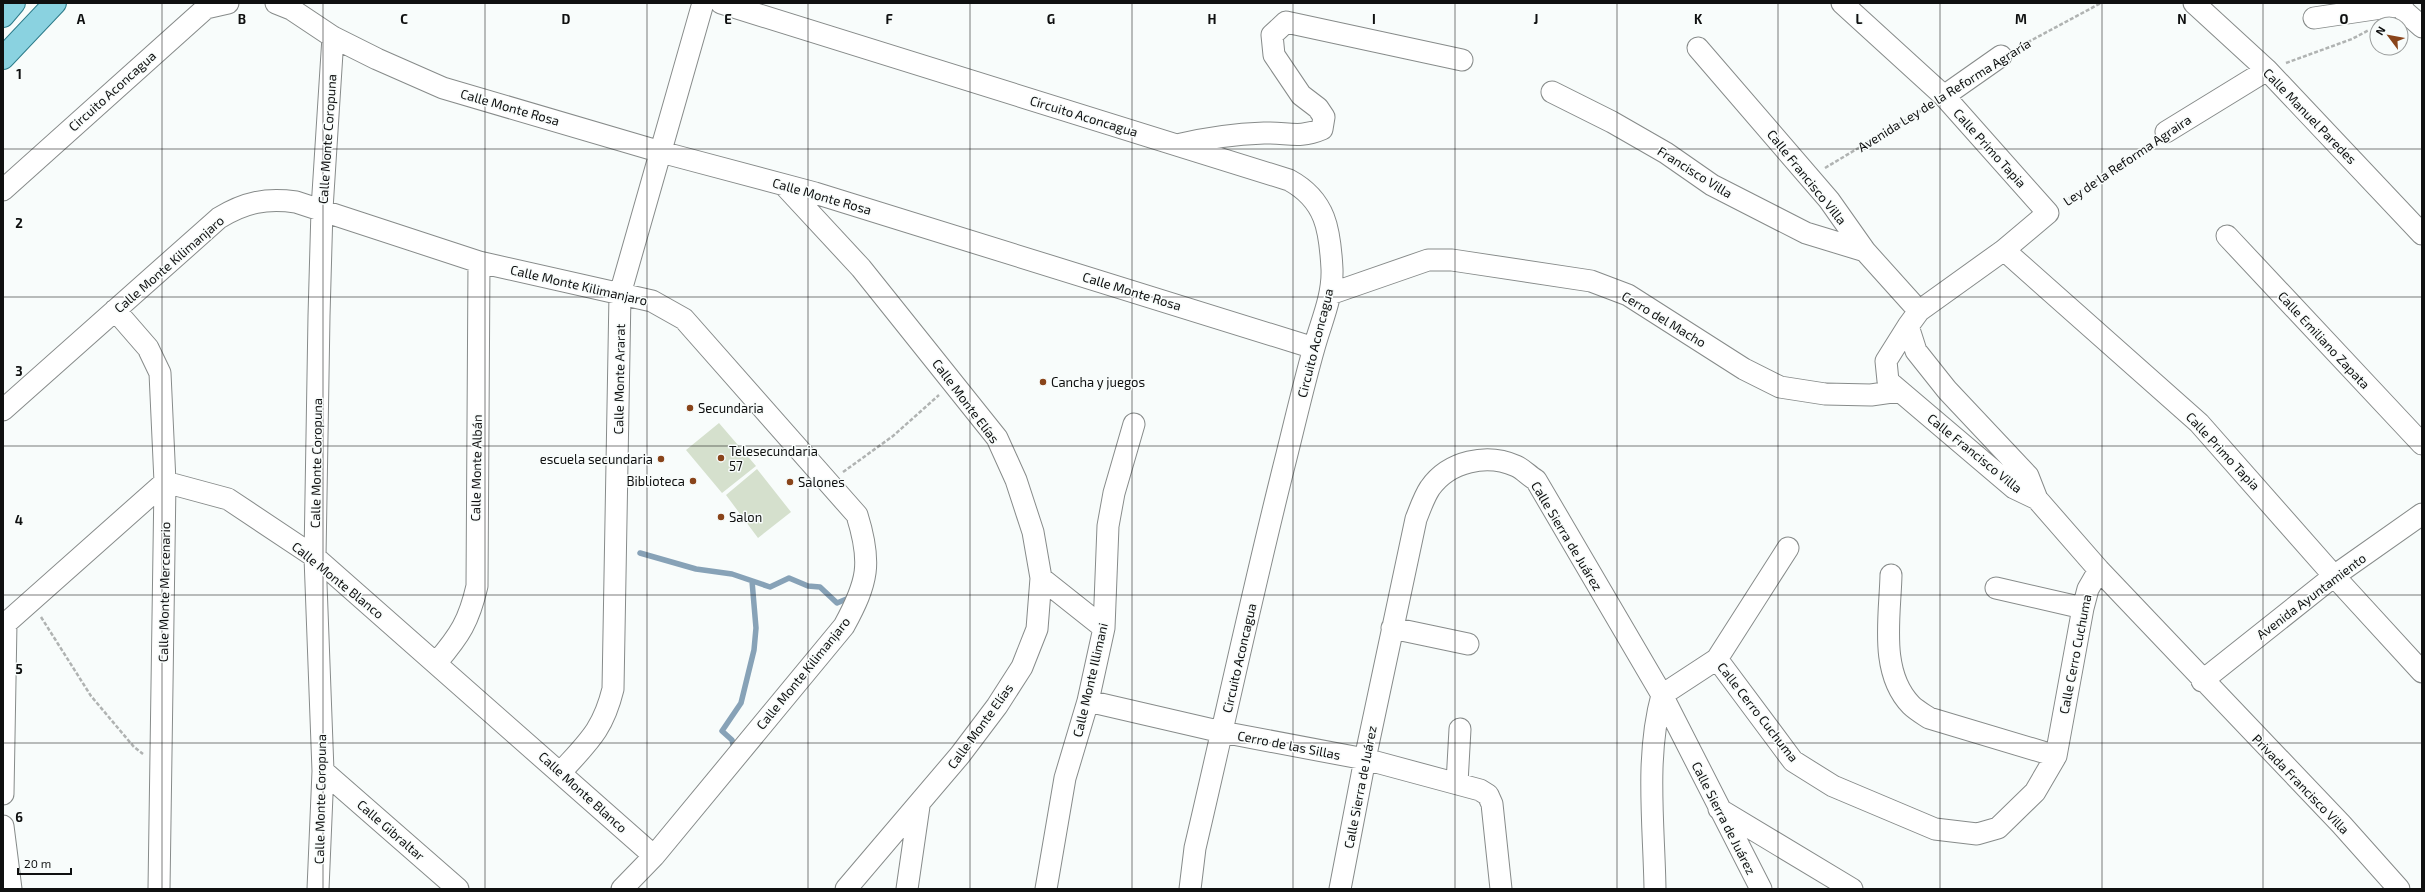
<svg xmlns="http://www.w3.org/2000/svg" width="2425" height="892" font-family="'Exo 2',sans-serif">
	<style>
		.green { fill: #d5e0cd }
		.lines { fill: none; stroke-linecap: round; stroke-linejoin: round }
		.stream { stroke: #87a2b7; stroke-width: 5.5 }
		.minor-casing { stroke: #878b8a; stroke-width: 23 }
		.major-casing { stroke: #2c7b8a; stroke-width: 24 }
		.path { stroke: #b0b3b2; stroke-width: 2.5; stroke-dasharray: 4 2; stroke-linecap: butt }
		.minor { stroke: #fff; stroke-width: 21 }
		.major { stroke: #8ad2e0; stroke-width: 22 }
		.grid { fill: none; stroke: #0f1010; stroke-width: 1; stroke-opacity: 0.55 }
		.poi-dot { fill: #89441a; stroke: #f8fcfb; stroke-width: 1.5 }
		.labels { text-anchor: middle; stroke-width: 3; stroke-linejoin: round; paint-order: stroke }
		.street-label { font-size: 13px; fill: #0f1010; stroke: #f8fcfb }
		.poi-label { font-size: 13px; fill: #0f1010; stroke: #f8fcfb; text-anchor: start }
		.grid-label { font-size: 13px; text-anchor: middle; font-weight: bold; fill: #0f1010; stroke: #f8fcfb; stroke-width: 3; stroke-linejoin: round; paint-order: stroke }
	</style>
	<rect width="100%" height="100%" fill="#f8fcfb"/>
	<path class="green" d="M719,423L756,466L722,493L686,450Z
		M757,469L791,512L758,538L726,495Z"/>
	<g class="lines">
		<path class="stream" d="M640,553L696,569L732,574L770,587L789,578L808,586L820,587L837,603L849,598
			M734,748L732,740L722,731L741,703L754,650L756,628L752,581"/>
		<g class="minor-casing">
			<path id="minor" d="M276,3L291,9L333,37L377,59L443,88L661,152L815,193L1314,348
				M721,3L1289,180C1326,200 1330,230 1332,269C1333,297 1321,322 1314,348C1304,383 1296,418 1287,454C1254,584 1226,716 1195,848L1190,889
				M1842,3L1944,96L2048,213L2004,250L1919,311L1908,326L1916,351L1947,390L2028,476L2037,499L2099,570L2341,824L2399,889
				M2194,3L2267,70L2422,234
				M2401,3L2404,11L2422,27
				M2314,18L2401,5
				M1698,48L1829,200L1865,251L1919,311
				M1552,92L1612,122L1666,153L1712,185L1806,233L1865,251
				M1944,96L2001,56
				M2166,132L2267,70
				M1177,145C1206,138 1234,134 1264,133C1287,132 1299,139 1322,129L1324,117L1318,108L1301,95L1274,55L1272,35L1286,22L1462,60
				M784,185L861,268L997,438L1016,480L1033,532L1041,578L1037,629L1022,667L997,706L960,755L846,889
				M3,190L206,8L228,3
				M2227,236L2422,444
				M2004,250L2199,423L2334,576L2422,672
				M1330,294L1428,260H1452L1591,281L1628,295L1744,369L1780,387L1825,394L1871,395L1899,391
				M115,310L148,348L160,373L165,482L159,889
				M1908,326L1886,361L1888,381L2014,488L2037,499
				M3,410L219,218C245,202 266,198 296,202L479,262L652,301L684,319L857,515C872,563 868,582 844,626L654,856L622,889
				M1891,575C1890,617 1879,672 1911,705C1916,710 1923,714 1929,718L2056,756
				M1041,578L1104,628
				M1996,588L2083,608
				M3,626L165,482L228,499L315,557L654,856
				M1392,628L1468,644
				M1717,659L1793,761L1833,786L1935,829L1977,834L1998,828L2035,792L2056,756L2083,608L2088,589L2099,570
				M437,662C460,635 469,621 477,586L479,262
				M2202,681L2334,576L2422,514
				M1088,701L1222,732L1365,759L1480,790L1488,795L1492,804L1501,889
				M323,771L458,889
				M561,772C588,742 603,730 613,689L620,294L703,3
				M1457,783L1460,729
				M3,794L6,623
				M1719,809L1852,889
				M3,826L11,889
				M318,889L323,771L315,557L319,316L322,209L333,37
				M907,889L919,806
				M1046,889L1065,778L1088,701L1104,628L1108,526L1114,493L1134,424
				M1340,889L1365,759L1416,519C1420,509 1424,497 1430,488C1449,461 1487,453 1516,466C1523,469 1529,476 1536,480L1662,695L1761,889
				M1655,889C1654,825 1645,757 1662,695L1717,659L1788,548"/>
		</g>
		<g class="major-casing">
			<path id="major" d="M3,16L14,3
				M3,58L55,3"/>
		</g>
		<path class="path" d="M2017,48L2101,3
			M2286,63L2352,39L2369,30
			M1825,168L1927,107
			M2064,202L2151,143
			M843,472L893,436L939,395
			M41,617L91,696L134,747L143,754"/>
		<use href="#minor" class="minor"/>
		<use href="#major" class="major"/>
	</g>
	<path class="grid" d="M162,3V889M323,3V889M485,3V889M647,3V889M808,3V889M970,3V889M1132,3V889M1293,3V889M1455,3V889M1617,3V889M1778,3V889M1940,3V889M2102,3V889M2263,3V889M3,149H2422M3,297H2422M3,446H2422M3,595H2422M3,743H2422"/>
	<g class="poi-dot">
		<circle cx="1043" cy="382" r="4"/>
		<circle cx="690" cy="408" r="4"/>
		<circle cx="721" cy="458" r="4"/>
		<circle cx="661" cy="459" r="4"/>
		<circle cx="693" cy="481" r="4"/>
		<circle cx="790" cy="482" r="4"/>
		<circle cx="721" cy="517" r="4"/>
	</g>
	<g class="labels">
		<g class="street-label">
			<text transform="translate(112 91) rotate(-42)" y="5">Circuito Aconcagua</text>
			<text transform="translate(1944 95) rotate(-32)" y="5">Avenida Ley de la Reforma Agraría</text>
			<text transform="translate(510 107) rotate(16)" y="5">Calle Monte Rosa</text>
			<text transform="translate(1084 116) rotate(17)" y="5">Circuito Aconcagua</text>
			<text transform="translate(2310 116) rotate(46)" y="5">Calle Manuel Paredes</text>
			<text transform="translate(327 139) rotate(-86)" y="5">Calle Monte Coropuna</text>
			<text transform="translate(1990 148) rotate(48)" y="5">Calle Primo Tapia</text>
			<text transform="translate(2127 160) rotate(-34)" y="5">Ley de la Reforma Agraira</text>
			<text transform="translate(1695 172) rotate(32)" y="5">Francisco Villa</text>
			<text transform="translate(1807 177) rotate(51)" y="5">Calle Francisco Villa</text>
			<text transform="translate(822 196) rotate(16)" y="5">Calle Monte Rosa</text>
			<text transform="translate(169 264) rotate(-41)" y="5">Calle Monte Kilimanjaro</text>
			<text transform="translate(579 285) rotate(13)" y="5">Calle Monte Kilimanjaro</text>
			<text transform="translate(1132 291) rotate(17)" y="5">Calle Monte Rosa</text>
			<text transform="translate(1664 319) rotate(31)" y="5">Cerro del Macho</text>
			<text transform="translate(2324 340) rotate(47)" y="5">Calle Emiliano Zapata</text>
			<text transform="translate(1315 343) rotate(-76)" y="5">Circuito Aconcagua</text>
			<text transform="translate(619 379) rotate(-89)" y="5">Calle Monte Ararat</text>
			<text transform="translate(966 401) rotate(53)" y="5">Calle Monte Elías</text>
			<text transform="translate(2223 451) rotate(47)" y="5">Calle Primo Tapia</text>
			<text transform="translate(1975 453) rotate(39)" y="5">Calle Francisco Villa</text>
			<text transform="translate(316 463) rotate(-89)" y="5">Calle Monte Coropuna</text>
			<text transform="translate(476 468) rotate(-89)" y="5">Calle Monte Albán</text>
			<text transform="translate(1567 536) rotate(59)" y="5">Calle Sierra de Juárez</text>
			<text transform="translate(338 580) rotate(39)" y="5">Calle Monte Blanco</text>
			<text transform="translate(164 592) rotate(-89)" y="5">Calle Monte Mercenario</text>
			<text transform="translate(2311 596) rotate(-37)" y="5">Avenida Ayuntamiento</text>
			<text transform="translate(2075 654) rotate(-79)" y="5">Calle Cerro Cuchuma</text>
			<text transform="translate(1239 658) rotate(-77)" y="5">Circuito Aconcagua</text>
			<text transform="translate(803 673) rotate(-51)" y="5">Calle Monte Kilimanjaro</text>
			<text transform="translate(1090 680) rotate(-77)" y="5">Calle Monte Illimani</text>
			<text transform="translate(1758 712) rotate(52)" y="5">Calle Cerro Cuchuma</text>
			<text transform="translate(980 726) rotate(-54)" y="5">Calle Monte Elías</text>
			<text transform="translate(1289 745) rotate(11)" y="5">Cerro de las Sillas</text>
			<text transform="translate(2301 784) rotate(46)" y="5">Privada Francisco Villa</text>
			<text transform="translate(1360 787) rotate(-79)" y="5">Calle Sierra de Juárez</text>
			<text transform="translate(583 792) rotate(42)" y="5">Calle Monte Blanco</text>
			<text transform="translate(320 799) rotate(-89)" y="5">Calle Monte Coropuna</text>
			<text transform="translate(1724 818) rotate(63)" y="5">Calle Sierra de Juárez</text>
			<text transform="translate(391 830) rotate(41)" y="5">Calle Gibraltar</text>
		</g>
		<g class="poi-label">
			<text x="1051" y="387">Cancha y juegos</text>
			<text x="698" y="413">Secundaria</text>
			<text x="729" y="456">Telesecundaria<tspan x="729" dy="15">57</tspan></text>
			<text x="653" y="464" text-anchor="end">escuela secundaria</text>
			<text x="685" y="486" text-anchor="end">Biblioteca</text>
			<text x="798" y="487">Salones</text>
			<text x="729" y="522">Salon</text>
		</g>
	</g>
	<g class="grid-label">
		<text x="81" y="24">A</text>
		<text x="242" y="24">B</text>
		<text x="404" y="24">C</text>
		<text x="566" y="24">D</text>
		<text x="728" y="24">E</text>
		<text x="889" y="24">F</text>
		<text x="1051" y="24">G</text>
		<text x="1212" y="24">H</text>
		<text x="1374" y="24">I</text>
		<text x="1536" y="24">J</text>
		<text x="1698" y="24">K</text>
		<text x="1859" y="24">L</text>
		<text x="2021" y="24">M</text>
		<text x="2182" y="24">N</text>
		<text x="2344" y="24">O</text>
		<text x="19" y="79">1</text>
		<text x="19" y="228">2</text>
		<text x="19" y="376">3</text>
		<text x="19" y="525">4</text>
		<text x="19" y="674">5</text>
		<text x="19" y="822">6</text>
	</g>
	<rect width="2425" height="892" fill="none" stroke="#0f1010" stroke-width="8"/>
	<g transform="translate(2389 36) rotate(302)"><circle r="19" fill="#f8fcfb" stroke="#9b9e9d"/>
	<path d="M0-3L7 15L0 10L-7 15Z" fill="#89441a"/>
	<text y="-6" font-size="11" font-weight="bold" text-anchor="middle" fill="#0f1010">N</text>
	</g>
	<path d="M18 868v6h53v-6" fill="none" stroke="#0f1010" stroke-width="2"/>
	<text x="24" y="868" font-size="12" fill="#0f1010" stroke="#f8fcfb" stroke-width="3" paint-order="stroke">20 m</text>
</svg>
